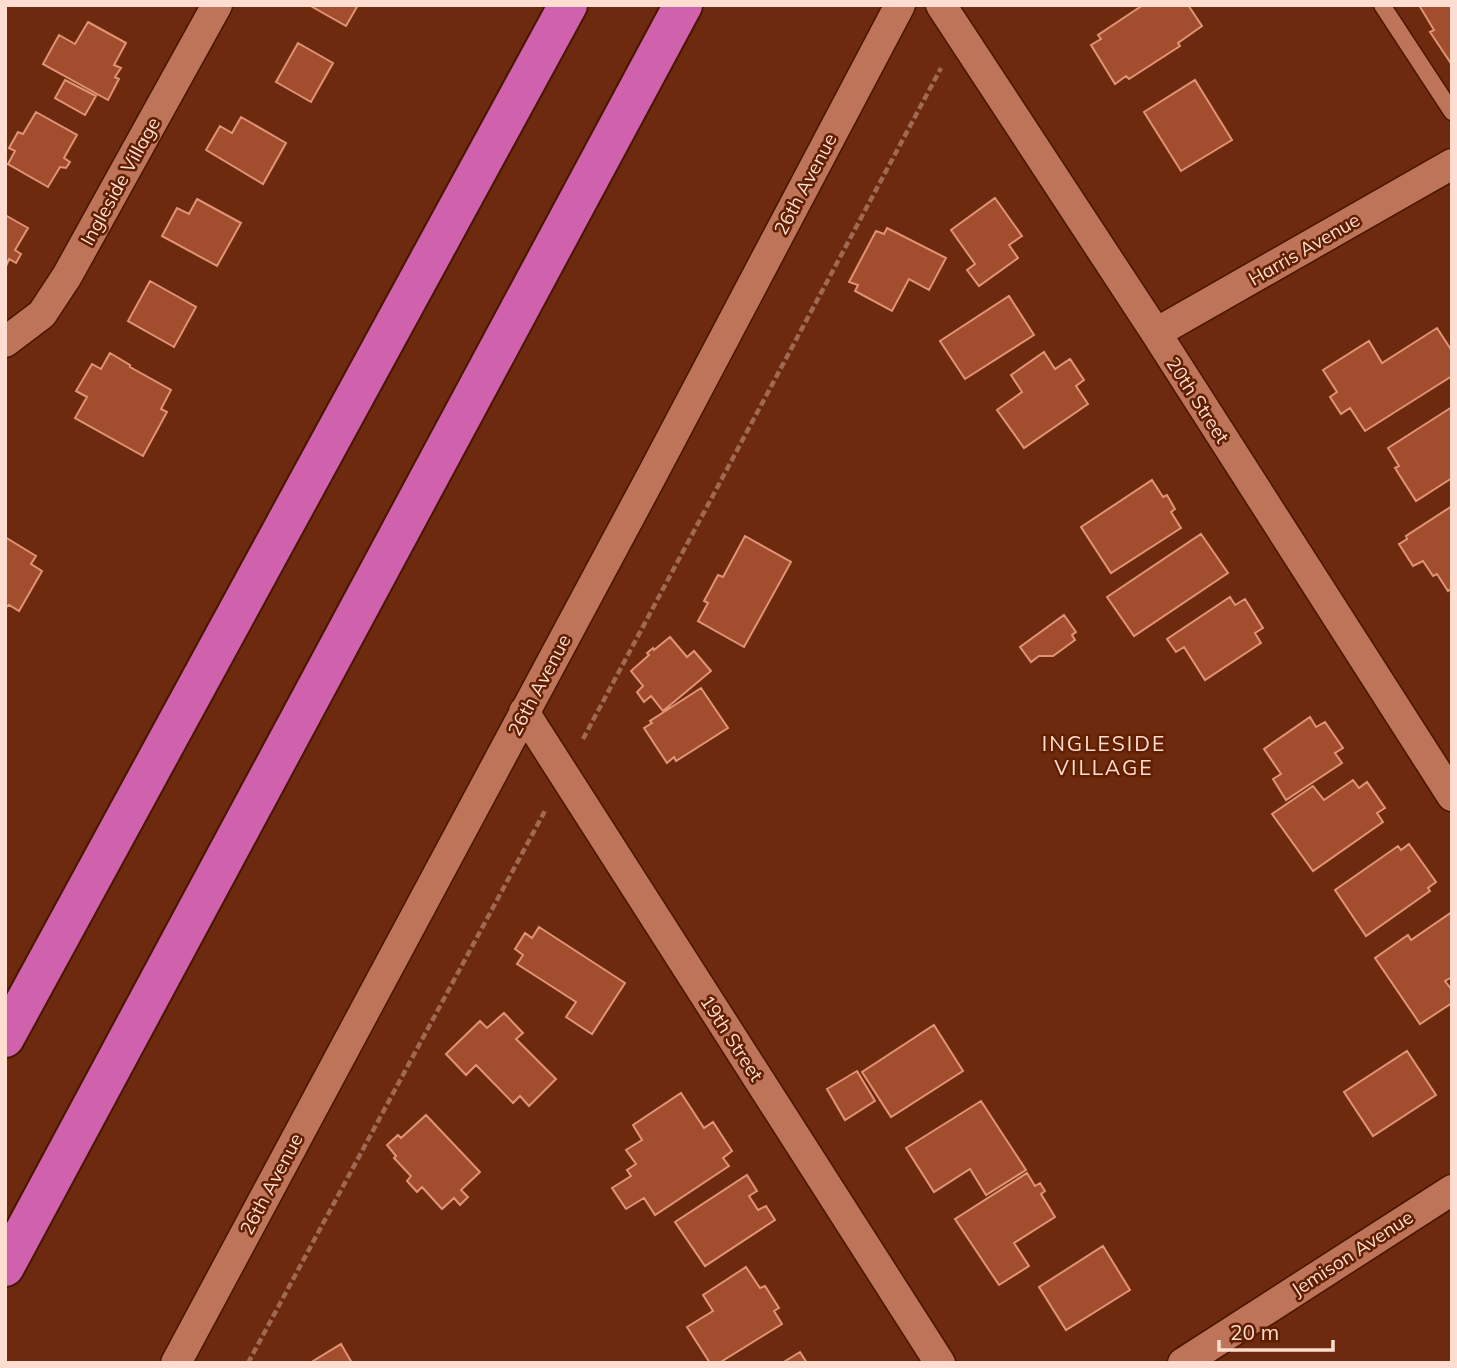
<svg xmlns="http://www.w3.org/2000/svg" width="1457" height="1368" font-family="Mulish,sans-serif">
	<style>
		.building { fill: #a24e2e; stroke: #e19376; stroke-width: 2 }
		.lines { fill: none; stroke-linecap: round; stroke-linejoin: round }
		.service-casing { stroke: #481602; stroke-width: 19 }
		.minor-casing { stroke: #481602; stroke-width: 33 }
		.motorway-casing { stroke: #481602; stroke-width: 42 }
		.path { stroke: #a06952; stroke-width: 4.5; stroke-dasharray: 7 3.5; stroke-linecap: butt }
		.service { stroke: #be7458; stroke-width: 16 }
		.minor { stroke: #be7458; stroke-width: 30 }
		.motorway { stroke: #d062ad; stroke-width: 38 }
		.labels { text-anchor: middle; stroke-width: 5; stroke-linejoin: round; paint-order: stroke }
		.street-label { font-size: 19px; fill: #ffddd0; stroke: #611f01 }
		.neighbourhood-label { font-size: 21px; letter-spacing: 2px; fill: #ffddd0; stroke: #611f01 }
	</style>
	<rect width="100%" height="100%" fill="#6d2a0e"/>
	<path class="building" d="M309,5H358L346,26Z
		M1143,5H1188L1202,26L1178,43L1180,46L1129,79L1126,76L1115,84L1091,45L1101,39L1098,35Z
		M1419,5H1452V65L1430,32L1434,30Z
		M88,22L126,43L114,65L121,68L115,77L119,79L108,100L43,64L59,35L75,44Z
		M298,43L333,63L311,102L276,82Z
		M65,80L96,96L85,115L55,98Z
		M1195,80L1232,140L1181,171L1144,112Z
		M36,112L77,135L64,158L70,162L66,168L60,167L48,187L8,164L15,151L9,148L18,132L23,134Z
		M241,117L286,143L263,184L206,150L220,126L232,133Z
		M995,198L1022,236L1009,245L1018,258L979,286L967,270L975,264L951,230Z
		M197,199L241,223L217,266L162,236L177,208L189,214Z
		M5,215L28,228L15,250L21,254L16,263L9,259L5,269Z
		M887,228L946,258L929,290L909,279L892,311L855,291L858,285L849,282L876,231L884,234Z
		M150,281L196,307L174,347L128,321Z
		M1009,296L1034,335L965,379L940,341Z
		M1437,328L1452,351V376L1365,431L1350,408L1341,414L1330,397L1337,392L1323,370L1369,341L1382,363Z
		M1044,352L1055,369L1070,359L1084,380L1076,386L1088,404L1024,448L997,410L1022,392L1011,375Z
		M110,353L130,365V367L171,390L161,409L167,412L143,456L75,418L87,397L76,391L92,364L101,369Z
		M1452,407V478L1416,501L1395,468L1399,466L1388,448Z
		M1152,480L1163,497L1167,495L1175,509L1171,512L1181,528L1111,573L1081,527Z
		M1452,506V588L1448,591L1437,574L1433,576L1423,561L1413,566L1399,544L1407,539L1406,536Z
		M1201,534L1228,573L1134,636L1107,597Z
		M745,536L791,562L744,647L698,621L708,603L704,601L718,575L723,577Z
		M5,537L36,556L31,564L42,571L19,611L9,605L5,608Z
		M1230,597L1235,605L1245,599L1263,628L1255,633L1261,643L1205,680L1184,647L1176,652L1167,639Z
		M1064,615L1076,632L1072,635L1075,640L1053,656H1039L1031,662L1020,647Z
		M670,637L687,657L694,651L711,671L663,711L651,696L644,702L637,692L643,686L631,671L649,655L647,653L653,648L654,650Z
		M701,688L728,728L676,761L674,757L667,763L644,728L652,723L650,721Z
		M1310,717L1316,727L1325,722L1343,748L1335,753L1342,763L1286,800L1273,779L1281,774L1264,749Z
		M1353,780L1359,788L1367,782L1385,808L1377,813L1383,822L1313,871L1272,814L1313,786L1324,800Z
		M1409,844L1436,882L1428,888L1430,891L1366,936L1335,890L1398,846L1401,850Z
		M1452,912V977L1445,981L1452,990V1003L1420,1024L1375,958L1408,935L1411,940Z
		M539,927L625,983L592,1034L566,1017L576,1002L517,964L523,955L515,949L525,933L532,938Z
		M504,1013L523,1033L516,1039L556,1079L529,1106L520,1096L513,1103L476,1065L466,1075L446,1054L480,1021L487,1028Z
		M934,1025L963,1071L891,1117L862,1072Z
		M1407,1051L1436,1095L1373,1136L1344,1092Z
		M857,1071L875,1101L845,1120L827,1089Z
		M681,1093L704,1128L713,1122L732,1151L723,1158L729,1166L655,1215L644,1198L626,1209L612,1188L631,1176L627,1170L636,1164L626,1150L642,1140L633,1125Z
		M981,1101L1026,1170L986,1195L970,1169L934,1192L906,1148Z
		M426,1115L480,1172L461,1190L468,1197L460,1205L454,1198L442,1209L422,1187L417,1192L407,1181L411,1176L394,1158L396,1156L387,1145L398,1135L401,1138Z
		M1027,1173L1035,1186L1040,1183L1045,1191L1041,1194L1055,1217L1014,1243L1029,1266L999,1285L955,1219Z
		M747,1175L757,1191L749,1196L758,1210L766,1206L775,1220L705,1266L675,1222Z
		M1103,1246L1130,1290L1066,1330L1039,1287Z
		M746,1267L760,1288L765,1286L779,1308L774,1311L782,1324L719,1363H710L687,1327L713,1311L703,1295Z
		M341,1344L352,1363H310Z
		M800,1352L807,1363H782Z"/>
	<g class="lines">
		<g class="service-casing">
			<path id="service" d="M1382,5L1452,112"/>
		</g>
		<g class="minor-casing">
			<path id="minor" d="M941,5L1156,333L1452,796
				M1156,333L1452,164
				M5,342L42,314L67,276L217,5
				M524,712L940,1363
				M176,1363L652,475L900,5
				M1183,1363L1452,1190"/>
		</g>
		<g class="motorway-casing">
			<path id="motorway" d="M5,1038L568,5
				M5,1267L683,5"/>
		</g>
		<path class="path" d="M583,739L941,68
			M248,1363L546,809"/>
		<use href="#service" class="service"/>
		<use href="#minor" class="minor"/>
		<use href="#motorway" class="motorway"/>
	</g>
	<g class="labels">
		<g class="street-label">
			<text transform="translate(120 181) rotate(-61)" y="7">Ingleside Village</text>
			<text transform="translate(805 184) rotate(-62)" y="7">26th Avenue</text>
			<text transform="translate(1304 249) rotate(-30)" y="7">Harris Avenue</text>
			<text transform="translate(1198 400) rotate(57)" y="7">20th Street</text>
			<text transform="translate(539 685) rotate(-62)" y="7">26th Avenue</text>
			<text transform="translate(732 1038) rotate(57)" y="7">19th Street</text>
			<text transform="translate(271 1184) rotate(-62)" y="7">26th Avenue</text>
			<text transform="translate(1352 1253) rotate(-33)" y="7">Jemison Avenue</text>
		</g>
		<g class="neighbourhood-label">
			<text x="1104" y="751">INGLESIDE<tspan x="1104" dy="24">VILLAGE</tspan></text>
		</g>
	</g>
	<rect width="1457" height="1368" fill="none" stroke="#ffddd0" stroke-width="14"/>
	<path d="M1219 1340v10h114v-10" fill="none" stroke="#ffddd0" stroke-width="3.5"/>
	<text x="1230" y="1340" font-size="21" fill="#ffddd0" stroke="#611f01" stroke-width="5" paint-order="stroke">20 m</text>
</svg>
